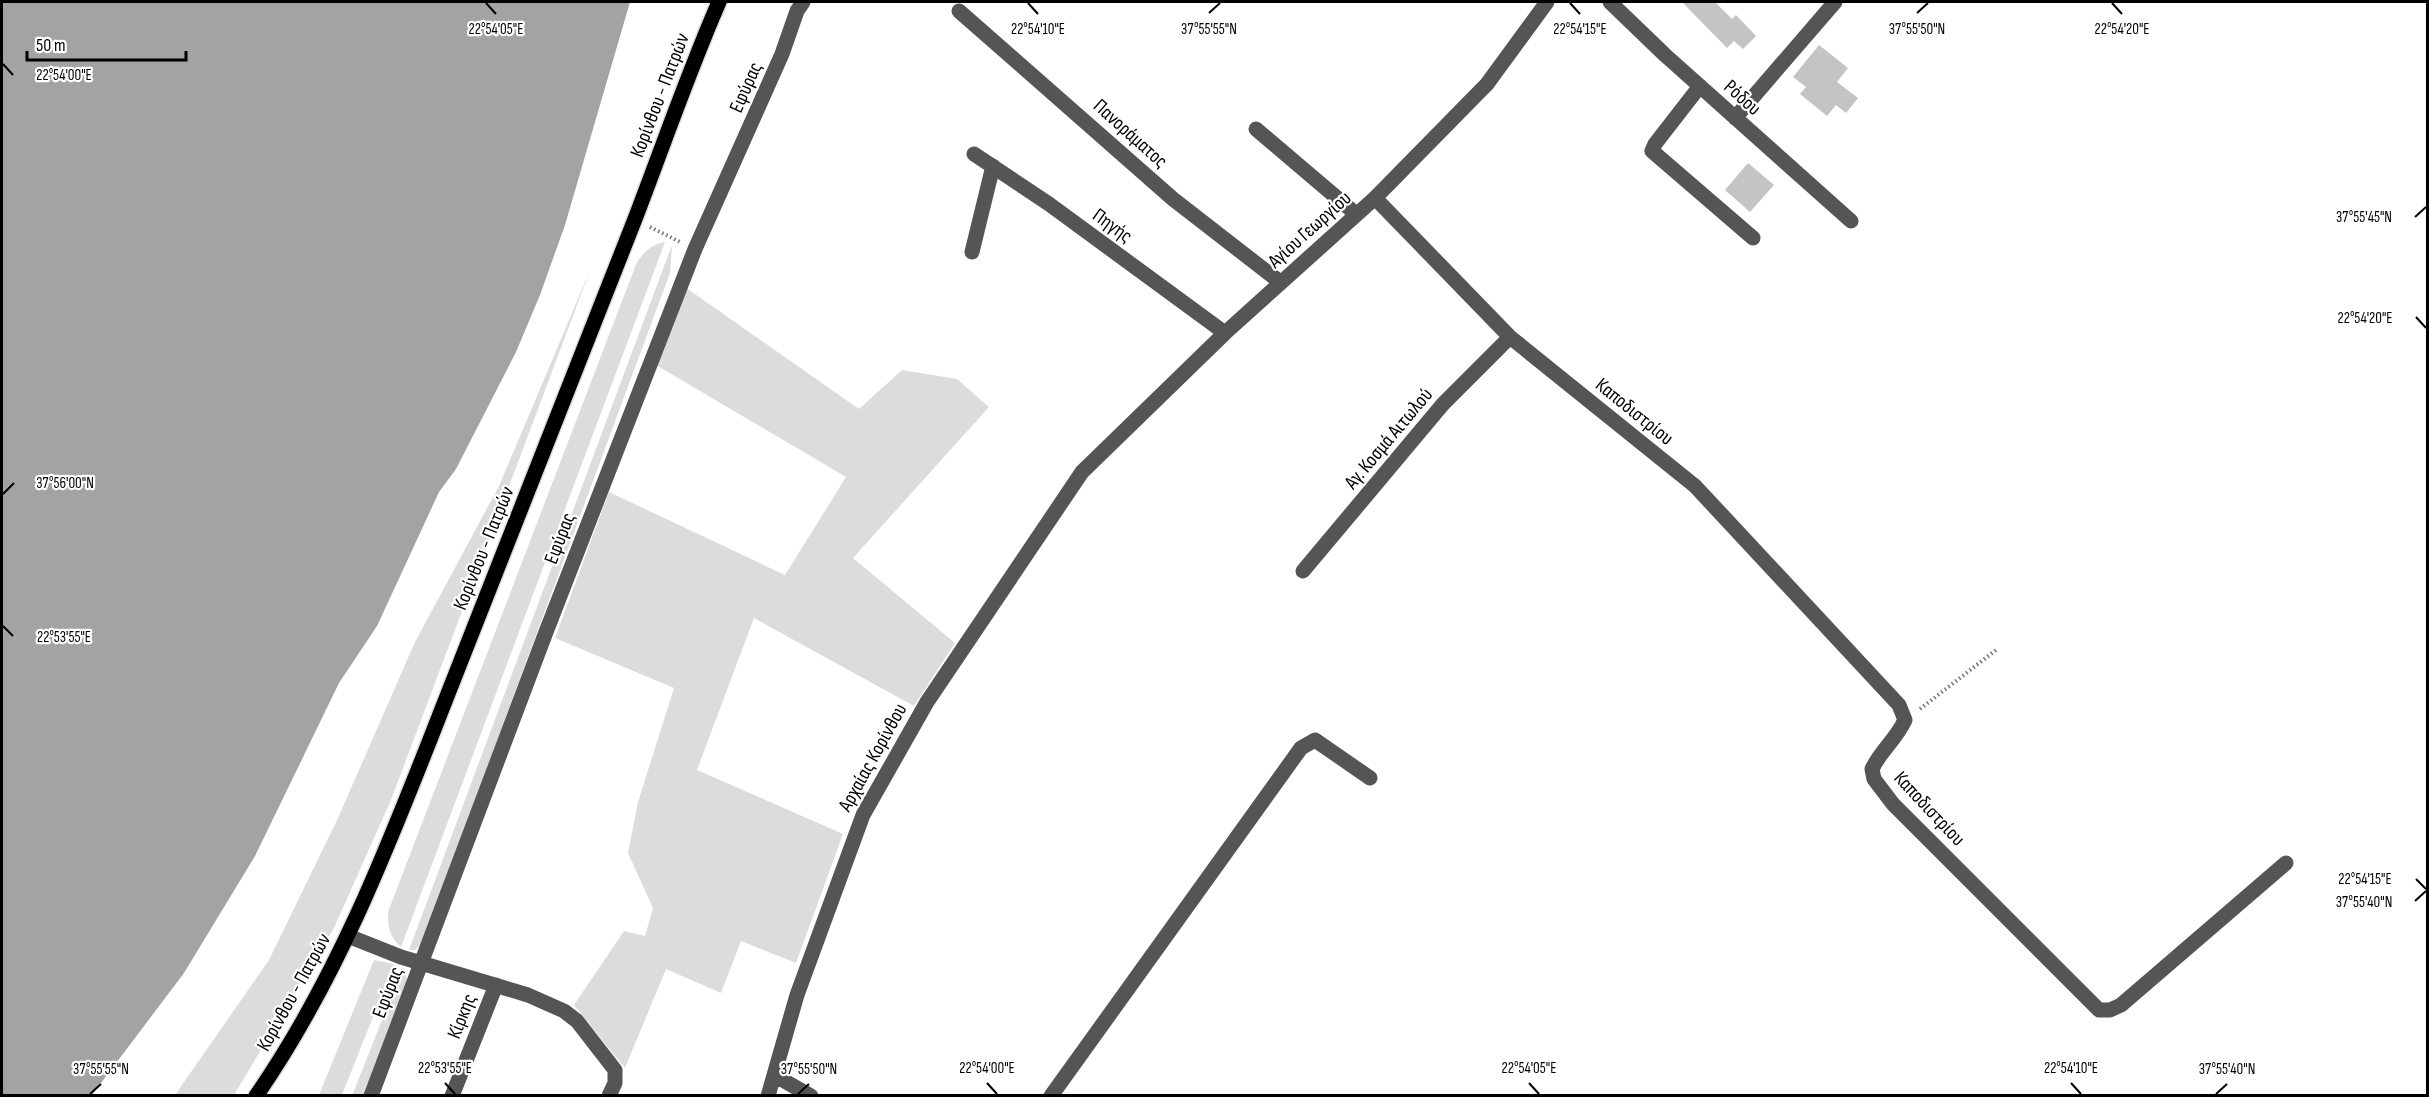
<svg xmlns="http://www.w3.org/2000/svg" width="2429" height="1097" font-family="'Sofia Sans Condensed',sans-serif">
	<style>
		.green { fill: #dcdcdc }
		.water { fill: #a3a3a3 }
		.building { fill: #c4c4c4 }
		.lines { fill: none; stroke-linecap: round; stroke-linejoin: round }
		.major-casing { stroke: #dbdbdb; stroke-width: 18 }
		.path { stroke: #777; stroke-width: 4; stroke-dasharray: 1.5 3; stroke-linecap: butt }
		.minor { stroke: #555; stroke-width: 15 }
		.major { stroke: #000; stroke-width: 15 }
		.ticks { fill: none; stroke: #000; stroke-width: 2 }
		.labels { text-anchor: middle; stroke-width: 4.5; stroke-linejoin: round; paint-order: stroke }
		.street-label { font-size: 20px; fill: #000; stroke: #fff }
		.ticks-label { font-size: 15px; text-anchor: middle; fill: #000; stroke: #fff; stroke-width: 4.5; stroke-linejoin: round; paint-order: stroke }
	</style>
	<rect width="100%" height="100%" fill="#fff"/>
	<path class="green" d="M665,242L401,947C389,936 388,928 388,912L637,262C645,251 652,244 665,242Z
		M672,245L670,273L422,943L415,950H409Z
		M591,268L391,800L334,928L234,1095H175L269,960L338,818L415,642L499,486Z
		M685,287L859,409L902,370L957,379L989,407L853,558L955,643L914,706L754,618L697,770L843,834L796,963L741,941L721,993L666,969L625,1068L574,1005L624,931L645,936L653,908L628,853L638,802L674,688L555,638L609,492L785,575L846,477L656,365Z
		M374,960L394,964L342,1095H319Z
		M403,967L407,978L405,991L364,1095L352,1096Z"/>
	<path class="water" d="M2,2H630L565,225L540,295L516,352L456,469L439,492L377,626L339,683L255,856L184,973L92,1095H2Z"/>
	<path class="building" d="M1682,2H1715L1732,19L1736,15L1756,36L1743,49L1734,41L1727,48Z
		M1819,45L1848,68L1837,82L1858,98L1846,113L1836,105L1827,116L1800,94L1806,87L1793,77Z
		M1748,163L1774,185L1750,212L1725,190Z"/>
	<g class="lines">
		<g class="major-casing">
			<path id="major" d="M256,1096C344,969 397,823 453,681C513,527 575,373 635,219C663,146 688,73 719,2"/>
		</g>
		<path class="path" d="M650,227L680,242
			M1920,709L1996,650"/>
		<path class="minor" d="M1610,2L1665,55L1851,221
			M959,11L1173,199L1280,282
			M1700,86L1655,144L1652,151L1753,238
			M1735,118L1835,2
			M1256,129L1356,214
			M974,154L1049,204L1225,333
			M1375,198L1510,337L1695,486L1899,705L1905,720C1895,741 1881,750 1872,769L1874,779L1893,804L2099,1010H2110L2121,1005L2286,863
			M972,252L993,166
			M1303,571L1443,404L1510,337
			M348,936L401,957L528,995L564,1011L577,1021L615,1070V1083L609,1096
			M774,1075L811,1096
			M371,1096L546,632L695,249L782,54L797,11L803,2
			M452,1096L496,985
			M768,1096L797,995L863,815L927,702L1082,472L1225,333L1375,198L1487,84L1547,2
			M1051,1096L1301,748L1315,740L1370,778"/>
		<use href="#major" class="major"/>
	</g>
	<path class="ticks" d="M486,3L496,14M1028,3L1038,14M1570,3L1580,14M2112,3L2122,14M1209,13L1220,3M1917,13L1928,3M3,64L13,75M2415,217L2426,207M2416,317L2426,328M3,494L14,483M3,626L13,636M2416,879L2426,889M2415,901L2426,891M445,1083L455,1094M987,1083L997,1094M1529,1083L1539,1094M2071,1083L2081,1094M90,1094L101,1084M798,1094L809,1084M2216,1094L2227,1084"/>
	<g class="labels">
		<g class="street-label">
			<text transform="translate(745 87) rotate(-66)" y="7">Εφύρας</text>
			<text transform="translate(659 95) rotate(-69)" y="7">Κορίνθου - Πατρών</text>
			<text transform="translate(1743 97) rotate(42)" y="7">Ρόδου</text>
			<text transform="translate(1131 133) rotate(42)" y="7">Πανοράματος</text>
			<text transform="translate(1113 225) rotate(36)" y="7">Πηγής</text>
			<text transform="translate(1309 229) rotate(-42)" y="7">Αγίου Γεωργίου</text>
			<text transform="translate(1635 411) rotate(39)" y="7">Καποδιστρίου</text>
			<text transform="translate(1388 438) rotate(-50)" y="7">Αγ. Κοσμά Αιτωλού</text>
			<text transform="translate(559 538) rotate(-69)" y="7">Εφύρας</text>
			<text transform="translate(483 548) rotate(-68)" y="7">Κορίνθου - Πατρών</text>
			<text transform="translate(872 757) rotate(-61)" y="7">Αρχαίας Κορίνθου</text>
			<text transform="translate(1930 808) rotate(47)" y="7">Καποδιστρίου</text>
			<text transform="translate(293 992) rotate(-61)" y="7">Κορίνθου - Πατρών</text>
			<text transform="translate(387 992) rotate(-69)" y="7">Εφύρας</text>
			<text transform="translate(461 1016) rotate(-68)" y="7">Κίρκης</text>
		</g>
	</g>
	<g class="ticks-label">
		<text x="1209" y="34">37°55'55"N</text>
		<text x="1917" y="34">37°55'50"N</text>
		<text x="496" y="34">22°54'05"E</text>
		<text x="1038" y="34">22°54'10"E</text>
		<text x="1580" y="34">22°54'15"E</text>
		<text x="2122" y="34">22°54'20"E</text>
		<text x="64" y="80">22°54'00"E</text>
		<text x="2364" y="222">37°55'45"N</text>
		<text x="2365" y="323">22°54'20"E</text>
		<text x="65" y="488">37°56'00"N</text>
		<text x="64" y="642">22°53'55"E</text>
		<text x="2365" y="884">22°54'15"E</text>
		<text x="2364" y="907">37°55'40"N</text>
		<text x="445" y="1073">22°53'55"E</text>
		<text x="987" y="1073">22°54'00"E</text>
		<text x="1529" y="1073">22°54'05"E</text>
		<text x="2071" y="1073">22°54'10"E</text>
		<text x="101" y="1074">37°55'55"N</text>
		<text x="809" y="1074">37°55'50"N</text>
		<text x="2227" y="1074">37°55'40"N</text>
	</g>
	<rect width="2429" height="1097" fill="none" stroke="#000000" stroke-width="6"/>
	<path d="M27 51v9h159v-9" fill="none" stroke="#000000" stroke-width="3"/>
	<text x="36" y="51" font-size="18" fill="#000000" stroke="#ffffff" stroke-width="4.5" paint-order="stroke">50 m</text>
</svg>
